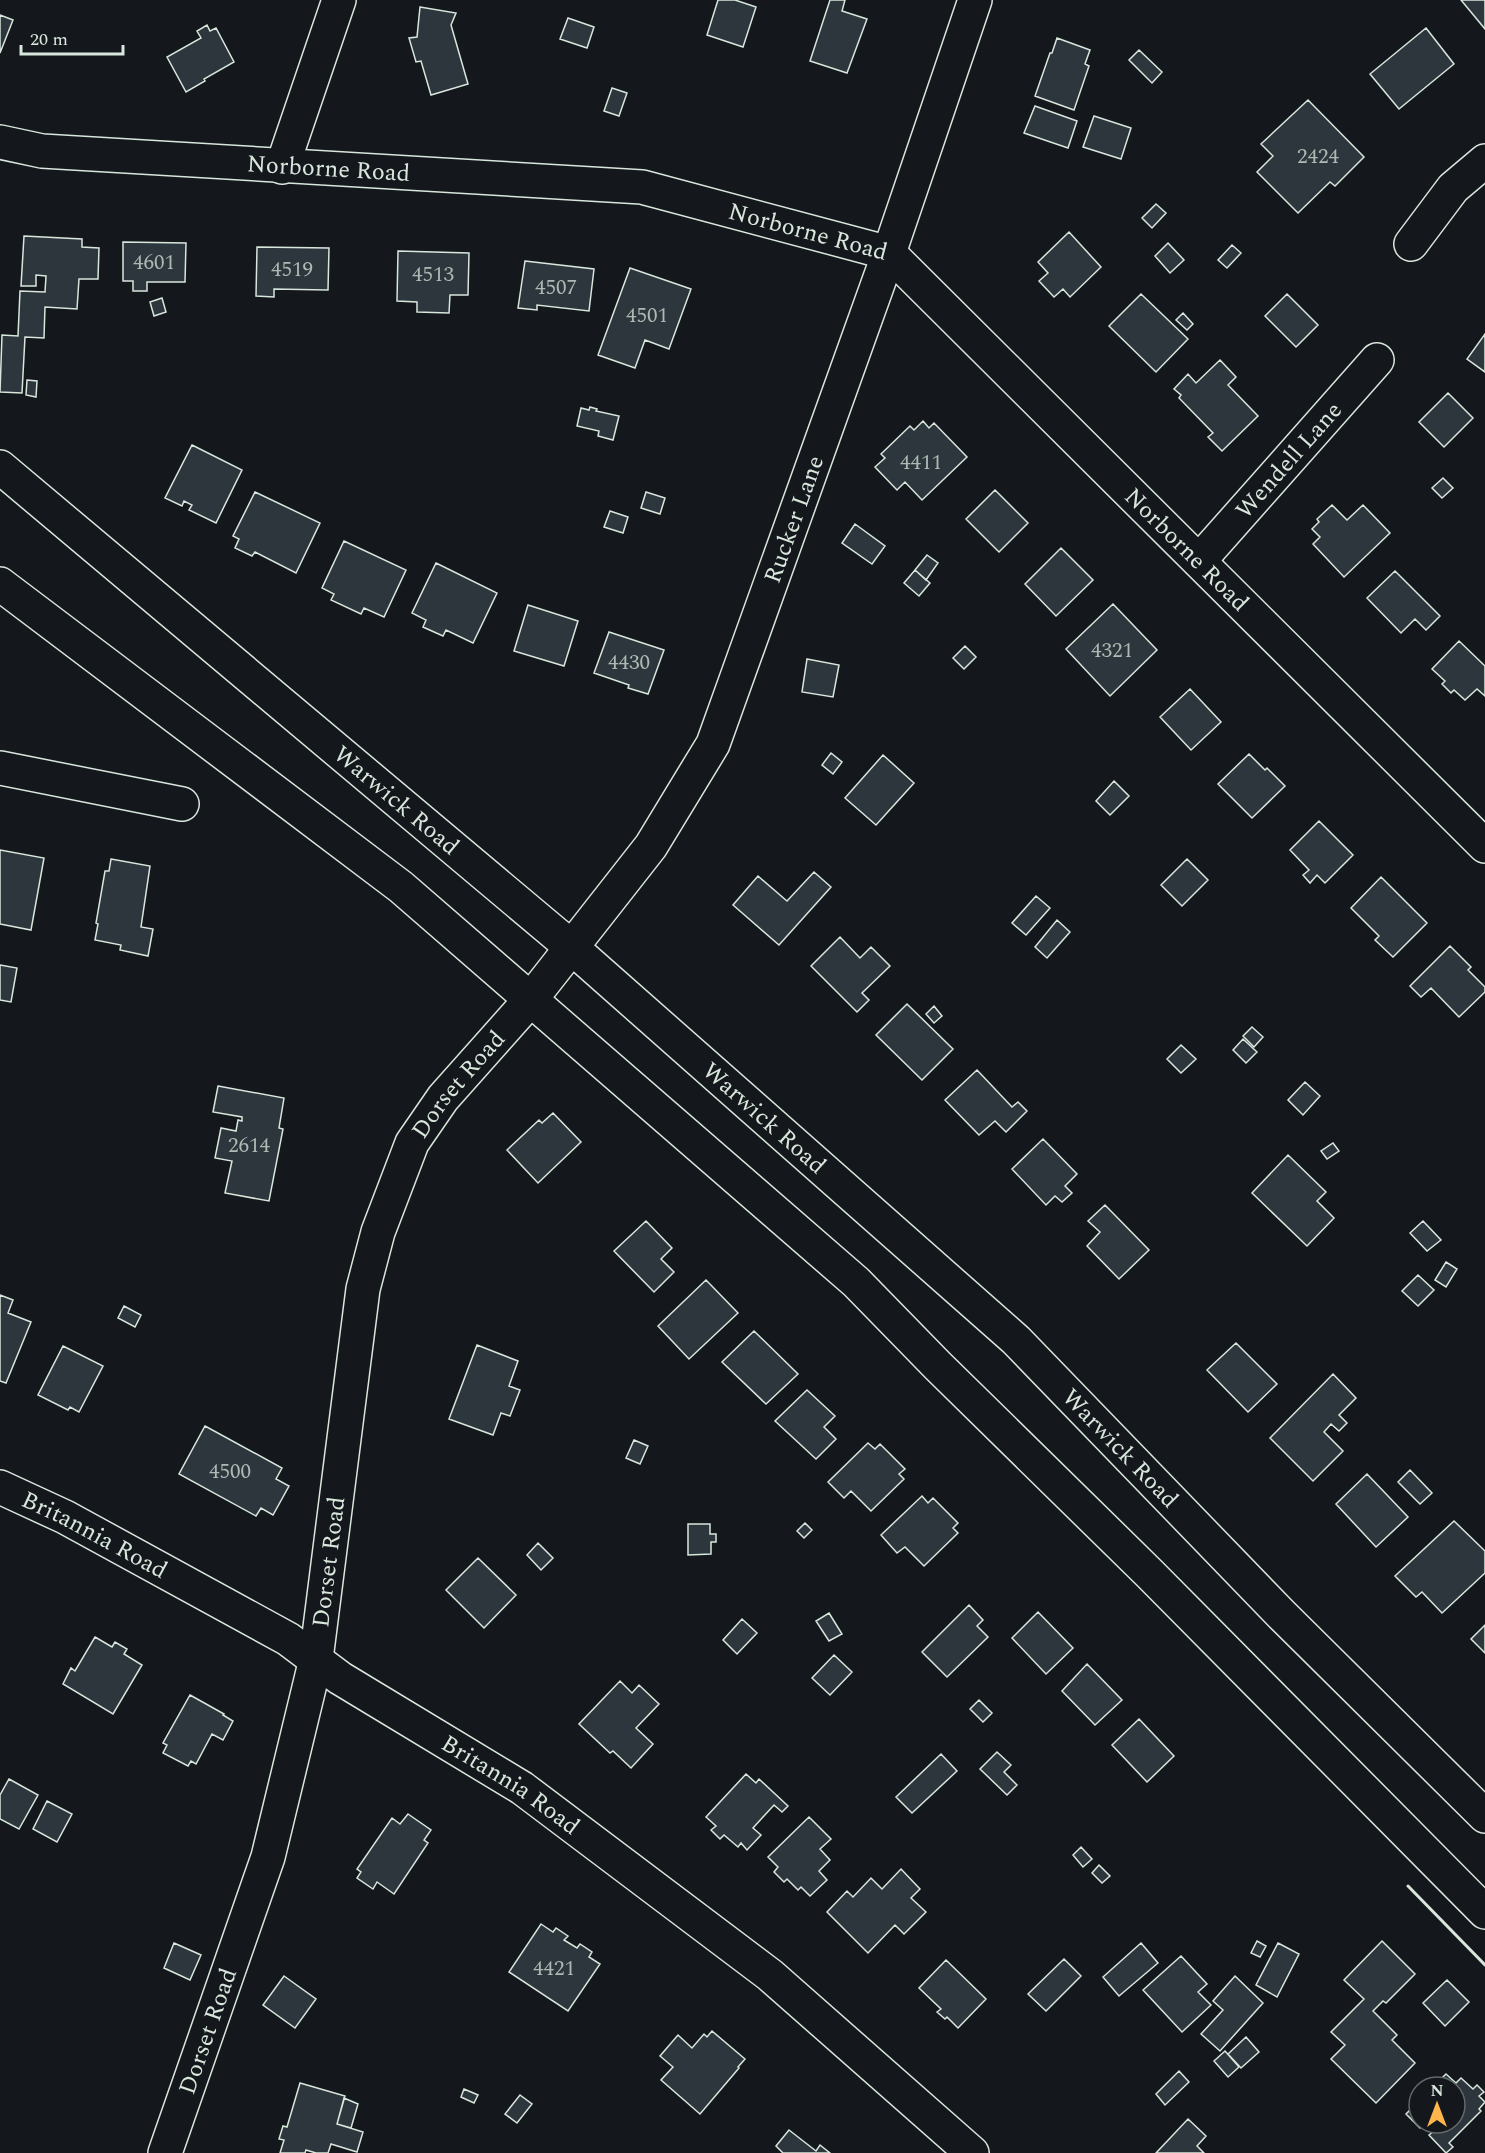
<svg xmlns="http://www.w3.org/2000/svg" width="1485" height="2153" font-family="Spectral,serif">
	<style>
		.building { fill: #2c363c; stroke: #d8e6dc; stroke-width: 1.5 }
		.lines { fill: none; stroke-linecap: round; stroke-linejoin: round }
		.minor-casing { stroke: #d8e6dc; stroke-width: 36 }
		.major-casing { stroke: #d8e6dc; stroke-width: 36 }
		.minor { stroke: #14181c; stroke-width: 33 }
		.major { stroke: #14181c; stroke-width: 33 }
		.wall { stroke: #d8e6dc; stroke-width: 3 }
		.labels { text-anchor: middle; stroke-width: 4.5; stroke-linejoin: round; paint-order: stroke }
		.number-label { font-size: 21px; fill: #adbab4 }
		.street-label { font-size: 24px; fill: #d8e6dc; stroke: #14181c }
	</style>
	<rect width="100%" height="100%" fill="#14181c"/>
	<path class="building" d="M718,0H735L756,7L743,47L707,35Z
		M830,0H845L842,11L867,19L847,73L810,61Z
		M1461,0H1485V29Z
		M420,7L456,13L451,25L468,84L431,95L421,61L416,62L409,38L417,37Z
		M0,15L13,20L0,53Z
		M568,18L594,27L587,48L560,39Z
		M207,25L210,31L216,28L234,62L204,79L205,81L186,92L167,57L201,38L197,31Z
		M1426,28L1454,64L1399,109L1370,74Z
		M1057,38L1090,50L1085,64L1089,66L1074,110L1035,96L1050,53H1052Z
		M1139,50L1162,72L1152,83L1129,60Z
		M612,88L627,93L619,116L604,111Z
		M1308,100L1364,157L1335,186L1330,182L1298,213L1257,172L1273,156L1261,144Z
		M1035,106L1077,121L1068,148L1024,133Z
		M1094,116L1131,128L1121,159L1083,147Z
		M1156,204L1166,213L1152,228L1142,218Z
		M1069,232L1101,267L1070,297L1063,289L1054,297L1039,281L1048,273L1038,262Z
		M24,236L82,239V247L99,248L98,279H79L77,309L45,307L44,338L25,337L22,393L0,392L2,335L18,336L20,291L45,292L46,276L36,275V286H21Z
		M123,242L186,243L185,282H147V291H133V281H123Z
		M1168,243L1184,260L1170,273L1155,256Z
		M1232,245L1241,253L1227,268L1218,260Z
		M257,247L329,248L328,290L274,289V297L256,296Z
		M398,251L469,253L468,295H450L449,313L417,312V302L397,301Z
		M525,261L594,269L589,311L537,305V310L518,308Z
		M630,268L691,289L669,349L645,340L635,368L598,355Z
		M1141,294L1188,339L1156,372L1109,326Z
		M1287,294L1318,325L1296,347L1265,316Z
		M162,298L166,312L154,316L150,302Z
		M1183,313L1193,324L1187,330L1176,320Z
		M1485,334V372L1467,359Z
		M1220,360L1236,377L1228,385L1258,416L1222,451L1208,437L1213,433L1179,398L1181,395L1174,389L1188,374L1196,383Z
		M27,380L37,381L36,397L26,395Z
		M1448,393L1473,418L1444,447L1419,422Z
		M590,407L597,409L596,411L619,416L613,440L598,436L599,431L577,426L581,408L589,410Z
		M923,421L929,428L934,423L967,457L922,500L905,482L897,490L875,467L885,458L881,454L910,426L914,430Z
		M192,445L242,470L216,523L189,510L192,505L184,501L182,506L165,498Z
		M1443,478L1453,488L1442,498L1432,488Z
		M995,490L1028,523L999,552L966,519Z
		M255,492L320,523L296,573L255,552L252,556L235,548L239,539L233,536Z
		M646,492L665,498L660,514L641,508Z
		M1332,505L1347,520L1363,505L1390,533L1344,577L1313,544L1320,537L1312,529L1319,522L1317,519Z
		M610,511L628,517L623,533L604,527Z
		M855,524L885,546L872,564L842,543Z
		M344,541L406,570L384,617L364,608L361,614L331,600L334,594L322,588Z
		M1061,548L1093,580L1056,616L1025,584Z
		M927,555L938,563L926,580L915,570Z
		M436,563L497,593L473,643L446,630L443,636L423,627L426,620L412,613Z
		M915,570L930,583L919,596L904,583Z
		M1395,571L1440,616L1426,630L1415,619L1401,633L1367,598Z
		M1113,604L1157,650L1110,696L1066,649Z
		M528,605L578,621L564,666L514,651Z
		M609,632L664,650L648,694L628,688L629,685L594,673Z
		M1459,641L1485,666V696L1477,689L1465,700L1454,690L1451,693L1442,684L1445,681L1432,669Z
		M965,646L976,657L964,669L953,658Z
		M807,659L839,665L833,697L802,692Z
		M1190,689L1221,722L1191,750L1160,717Z
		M831,753L842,762L833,774L822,765Z
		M1249,754L1265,770L1267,768L1285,786L1252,818L1218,784Z
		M883,755L914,783L876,825L845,798Z
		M1114,781L1129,796L1110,815L1096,801Z
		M1319,821L1353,855L1325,883L1317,875L1310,883L1303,875L1309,870L1290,850Z
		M0,850L44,858L31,930L0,924Z
		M111,859L150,866L141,927L153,929L148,956L120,950L121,945L95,940L98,924L96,923L105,871H109Z
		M1187,859L1208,880L1182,906L1161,885Z
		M814,872L831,887L779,945L733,905L758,876L787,901Z
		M1381,877L1427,923L1393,957L1375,940L1379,936L1351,908Z
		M1036,896L1050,908L1026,935L1012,923Z
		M1057,920L1070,932L1047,958L1035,947Z
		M840,937L860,958L871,947L890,966L862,993L869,1000L857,1012L811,966Z
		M1450,946L1471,967L1468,970L1485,987V992L1459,1017L1431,988L1421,997L1410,986Z
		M0,965L17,968L11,1002L0,1000Z
		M907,1004L953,1049L922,1080L876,1035Z
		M934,1006L942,1016L934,1023L926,1014Z
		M1252,1027L1263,1037L1254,1047L1243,1036Z
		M1243,1039L1257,1052L1246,1063L1233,1050Z
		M1181,1045L1196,1059L1181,1073L1167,1059Z
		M977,1070L1012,1107L1018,1102L1027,1111L1006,1132L995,1121L979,1135L945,1100Z
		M1305,1082L1320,1096L1303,1115L1288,1100Z
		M218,1086L284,1098L279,1128L283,1129L269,1201L225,1193L232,1161L215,1158L221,1128L236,1131L238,1120L242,1121V1117L213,1112Z
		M553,1113L581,1142L538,1183L507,1150L539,1120L542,1123Z
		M1043,1139L1077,1174L1065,1186L1072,1193L1062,1202L1055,1196L1046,1205L1012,1169Z
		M1333,1143L1339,1151L1327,1159L1321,1151Z
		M1288,1155L1326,1192L1317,1201L1334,1218L1307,1246L1252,1193Z
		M1105,1205L1149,1250L1119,1279L1087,1246L1100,1232L1088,1221Z
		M646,1221L672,1248L661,1259L674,1272L654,1292L614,1251Z
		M1423,1221L1441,1240L1427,1251L1410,1233Z
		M1446,1262L1457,1269L1446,1287L1435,1280Z
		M1418,1275L1434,1290L1418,1306L1402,1291Z
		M706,1280L738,1313L689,1359L658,1326Z
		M0,1295L13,1300L8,1313L31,1322L6,1383L0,1381Z
		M124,1306L141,1315L135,1327L118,1318Z
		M754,1331L798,1374L766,1404L722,1362Z
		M1236,1343L1277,1384L1248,1412L1207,1370Z
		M477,1345L518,1361L509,1386L520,1390L510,1416L501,1413L493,1435L449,1419Z
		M63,1346L103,1366L79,1412L70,1407L68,1410L38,1395Z
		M1333,1374L1356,1398L1339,1415L1347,1423L1339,1431L1331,1424L1324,1432L1343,1451L1313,1481L1270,1438Z
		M807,1390L835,1416L824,1427L836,1439L816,1459L775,1421Z
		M205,1426L282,1468L276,1479L289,1486L273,1515L261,1508L256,1516L179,1474Z
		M634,1440L648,1446L640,1464L626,1458Z
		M868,1443L875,1449L880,1444L905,1469L899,1474L904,1479L871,1511L851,1491L844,1498L828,1482Z
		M1410,1470L1432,1493L1420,1504L1398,1482Z
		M1367,1474L1408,1517L1376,1547L1336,1504Z
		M922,1496L928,1503L933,1498L958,1523L953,1528L958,1533L924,1566L905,1547L897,1553L881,1535Z
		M1454,1521L1485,1551V1573L1442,1613L1422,1592L1416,1597L1395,1576Z
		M805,1523L812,1530L804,1538L797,1531Z
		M688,1524H710V1534H716V1542H711V1554L688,1555Z
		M538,1543L553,1558L541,1570L527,1555Z
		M478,1558L516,1595L484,1628L446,1590Z
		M969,1605L983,1620L977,1626L988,1637L947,1677L922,1652Z
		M1038,1612L1073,1648L1046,1674L1012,1638Z
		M829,1613L842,1634L829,1641L816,1621Z
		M742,1619L757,1633L737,1654L723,1640Z
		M1485,1625V1653L1471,1639Z
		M95,1637L112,1647L115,1642L127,1649L124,1654L142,1665L113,1714L63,1684L71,1668L75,1671Z
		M834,1655L852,1672L830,1695L812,1678Z
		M1087,1664L1122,1700L1095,1725L1062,1691Z
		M620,1681L632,1693L639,1685L659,1704L636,1728L653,1744L631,1768L613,1751L610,1753L579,1724Z
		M190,1695L224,1714L223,1715L233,1721L223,1740L212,1734L196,1764L191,1761L188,1766L163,1753L167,1745L163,1743Z
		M979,1700L992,1713L983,1722L970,1709Z
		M1139,1719L1174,1756L1147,1782L1112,1745Z
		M997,1752L1011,1765L1004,1772L1017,1785L1007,1795L980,1769Z
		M941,1754L957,1771L912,1813L896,1797Z
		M746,1774L756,1783L759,1779L788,1806L782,1812L774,1805L753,1828L761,1835L747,1850L741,1843L738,1847L724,1835L720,1839L711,1830L716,1826L706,1817Z
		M9,1779L38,1795L19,1829L0,1819V1795Z
		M47,1801L72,1814L57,1842L33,1829Z
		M408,1814L431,1830L424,1840L428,1843L394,1894L377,1882L373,1889L357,1878L361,1872L357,1869L392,1818L400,1824Z
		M809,1817L831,1839L820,1849L830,1860L819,1871L827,1880L810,1896L801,1887L798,1890L787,1879L784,1882L774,1872L778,1867L768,1857Z
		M1081,1847L1092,1859L1083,1867L1073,1855Z
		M1099,1865L1110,1876L1102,1883L1092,1873Z
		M901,1869L920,1889L911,1898L926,1912L904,1934L895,1925L868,1953L827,1912L847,1891L853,1897L871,1878L882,1889Z
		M541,1924L553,1932L556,1928L568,1936L564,1940L577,1948L580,1944L592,1952L589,1957L600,1964L568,2011L509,1972Z
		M1257,1941L1266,1946L1260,1957L1251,1953Z
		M1382,1941L1415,1974L1386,2003L1383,2001L1373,2011L1397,2035L1392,2040L1415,2063L1376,2103L1331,2059L1345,2045L1331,2032L1364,1999L1344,1980Z
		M174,1943L201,1955L190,1980L164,1968Z
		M1141,1943L1158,1963L1119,1996L1103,1977Z
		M1278,1943L1299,1954L1277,1997L1256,1985Z
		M1181,1956L1207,1984L1198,1992L1211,2005L1182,2032L1143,1990Z
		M1064,1959L1081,1976L1046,2011L1028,1994Z
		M946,1960L986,1999L958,2028L947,2017L945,2019L937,2012L941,2009L919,1988Z
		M284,1976L316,1999L295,2028L263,2005Z
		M1235,1976L1263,2003L1220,2051L1201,2034L1223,2010L1213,2001Z
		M1447,1980L1469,2002L1445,2026L1423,2003Z
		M712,2031L745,2059L738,2067L739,2068L700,2114L661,2080L673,2067L660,2056L678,2035L692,2048L704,2034L707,2037Z
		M1246,2037L1259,2052L1241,2068L1228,2054Z
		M1225,2051L1239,2067L1228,2077L1214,2061Z
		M1179,2071L1189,2082L1165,2105L1156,2094Z
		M1446,2074L1456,2083L1461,2078L1473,2089L1477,2085L1484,2092L1479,2096L1485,2102L1479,2109L1481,2111L1449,2143L1453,2147L1446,2153L1429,2135L1434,2131L1427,2123H1455V2087H1433Z
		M300,2083L345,2096L337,2124L363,2132L357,2152L331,2144L328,2153H316L306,2150L305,2153H280L284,2140L279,2139L283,2126L287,2127Z
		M464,2089L478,2095L474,2103L461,2097Z
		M520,2095L532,2104L517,2123L505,2114Z
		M344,2098L358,2104L351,2128L337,2124Z
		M1419,2101V2123H1425L1420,2128L1406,2114Z
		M1188,2119L1206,2136L1197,2146L1204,2153H1156Z
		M789,2130L816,2151L820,2145L830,2153H783L776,2146Z"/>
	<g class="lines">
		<g class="minor-casing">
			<g id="minor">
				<path id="s1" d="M0,142L42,151L642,187L889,253L1485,846"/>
				<path d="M282,167L339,0"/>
				<path d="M1411,244L1453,188L1485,161"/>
				<path id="s2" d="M1199,561L1377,360"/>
				<path d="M0,768L182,804"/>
				<path id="s3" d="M0,1487L65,1517L288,1639L340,1678L522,1788L770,1975L972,2153"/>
				<path id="s4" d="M165,2153L268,1857L316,1659L363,1289L378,1232L412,1143L443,1098L531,999L651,846L713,744L889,253L975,0"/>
			</g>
		</g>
		<g class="major-casing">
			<g id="major">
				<path id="s5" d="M0,467L570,946L1016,1340L1281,1614L1485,1816"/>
				<path d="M0,584L401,887L856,1282L938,1366L1149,1573L1485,1912"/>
			</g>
		</g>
		<use href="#minor" class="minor"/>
		<use href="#major" class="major"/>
		<path class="wall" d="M1408,1886L1485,1965"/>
	</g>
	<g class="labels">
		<g class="number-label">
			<text x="1318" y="163">2424</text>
			<text x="154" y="269">4601</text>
			<text x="292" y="276">4519</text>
			<text x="433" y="281">4513</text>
			<text x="556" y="294">4507</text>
			<text x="647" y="322">4501</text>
			<text x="921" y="469">4411</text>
			<text x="1112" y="657">4321</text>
			<text x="629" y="669">4430</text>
			<text x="249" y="1152">2614</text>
			<text x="230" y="1478">4500</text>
			<text x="554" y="1975">4421</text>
		</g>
		<g class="street-label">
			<text dy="8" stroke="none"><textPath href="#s1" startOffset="330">Norborne Road</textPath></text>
			<text dy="8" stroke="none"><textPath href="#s1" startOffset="816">Norborne Road</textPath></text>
			<text dy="8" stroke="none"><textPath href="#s2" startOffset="135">Wendell Lane</textPath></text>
			<text dy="8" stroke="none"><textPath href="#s4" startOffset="1784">Rucker Lane</textPath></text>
			<text dy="8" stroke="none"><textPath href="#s1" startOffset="1320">Norborne Road</textPath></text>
			<text dy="8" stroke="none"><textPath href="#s5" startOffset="518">Warwick Road</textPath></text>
			<text dy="8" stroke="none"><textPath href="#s4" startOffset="1119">Dorset Road</textPath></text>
			<text dy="8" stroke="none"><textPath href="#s5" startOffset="1004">Warwick Road</textPath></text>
			<text dy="8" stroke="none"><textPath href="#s5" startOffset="1490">Warwick Road</textPath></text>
			<text dy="8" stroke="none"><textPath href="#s3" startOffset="106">Britannia Road</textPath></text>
			<text dy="8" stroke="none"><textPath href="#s4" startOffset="615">Dorset Road</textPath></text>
			<text dy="8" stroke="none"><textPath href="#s3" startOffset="592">Britannia Road</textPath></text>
			<text dy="8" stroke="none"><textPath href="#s4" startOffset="129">Dorset Road</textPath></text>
		</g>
	</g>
	<g transform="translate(1437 2105)"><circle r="28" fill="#14181c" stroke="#626a69" stroke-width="1.5"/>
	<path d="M0-4.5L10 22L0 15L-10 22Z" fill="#ffb74d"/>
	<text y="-9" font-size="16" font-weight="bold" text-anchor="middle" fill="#d8e6dc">N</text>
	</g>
	<path d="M21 45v9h102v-9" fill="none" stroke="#d8e6dc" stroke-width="3"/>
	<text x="30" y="45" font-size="18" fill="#d8e6dc" stroke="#14181c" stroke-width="4.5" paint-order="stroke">20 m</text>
</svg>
